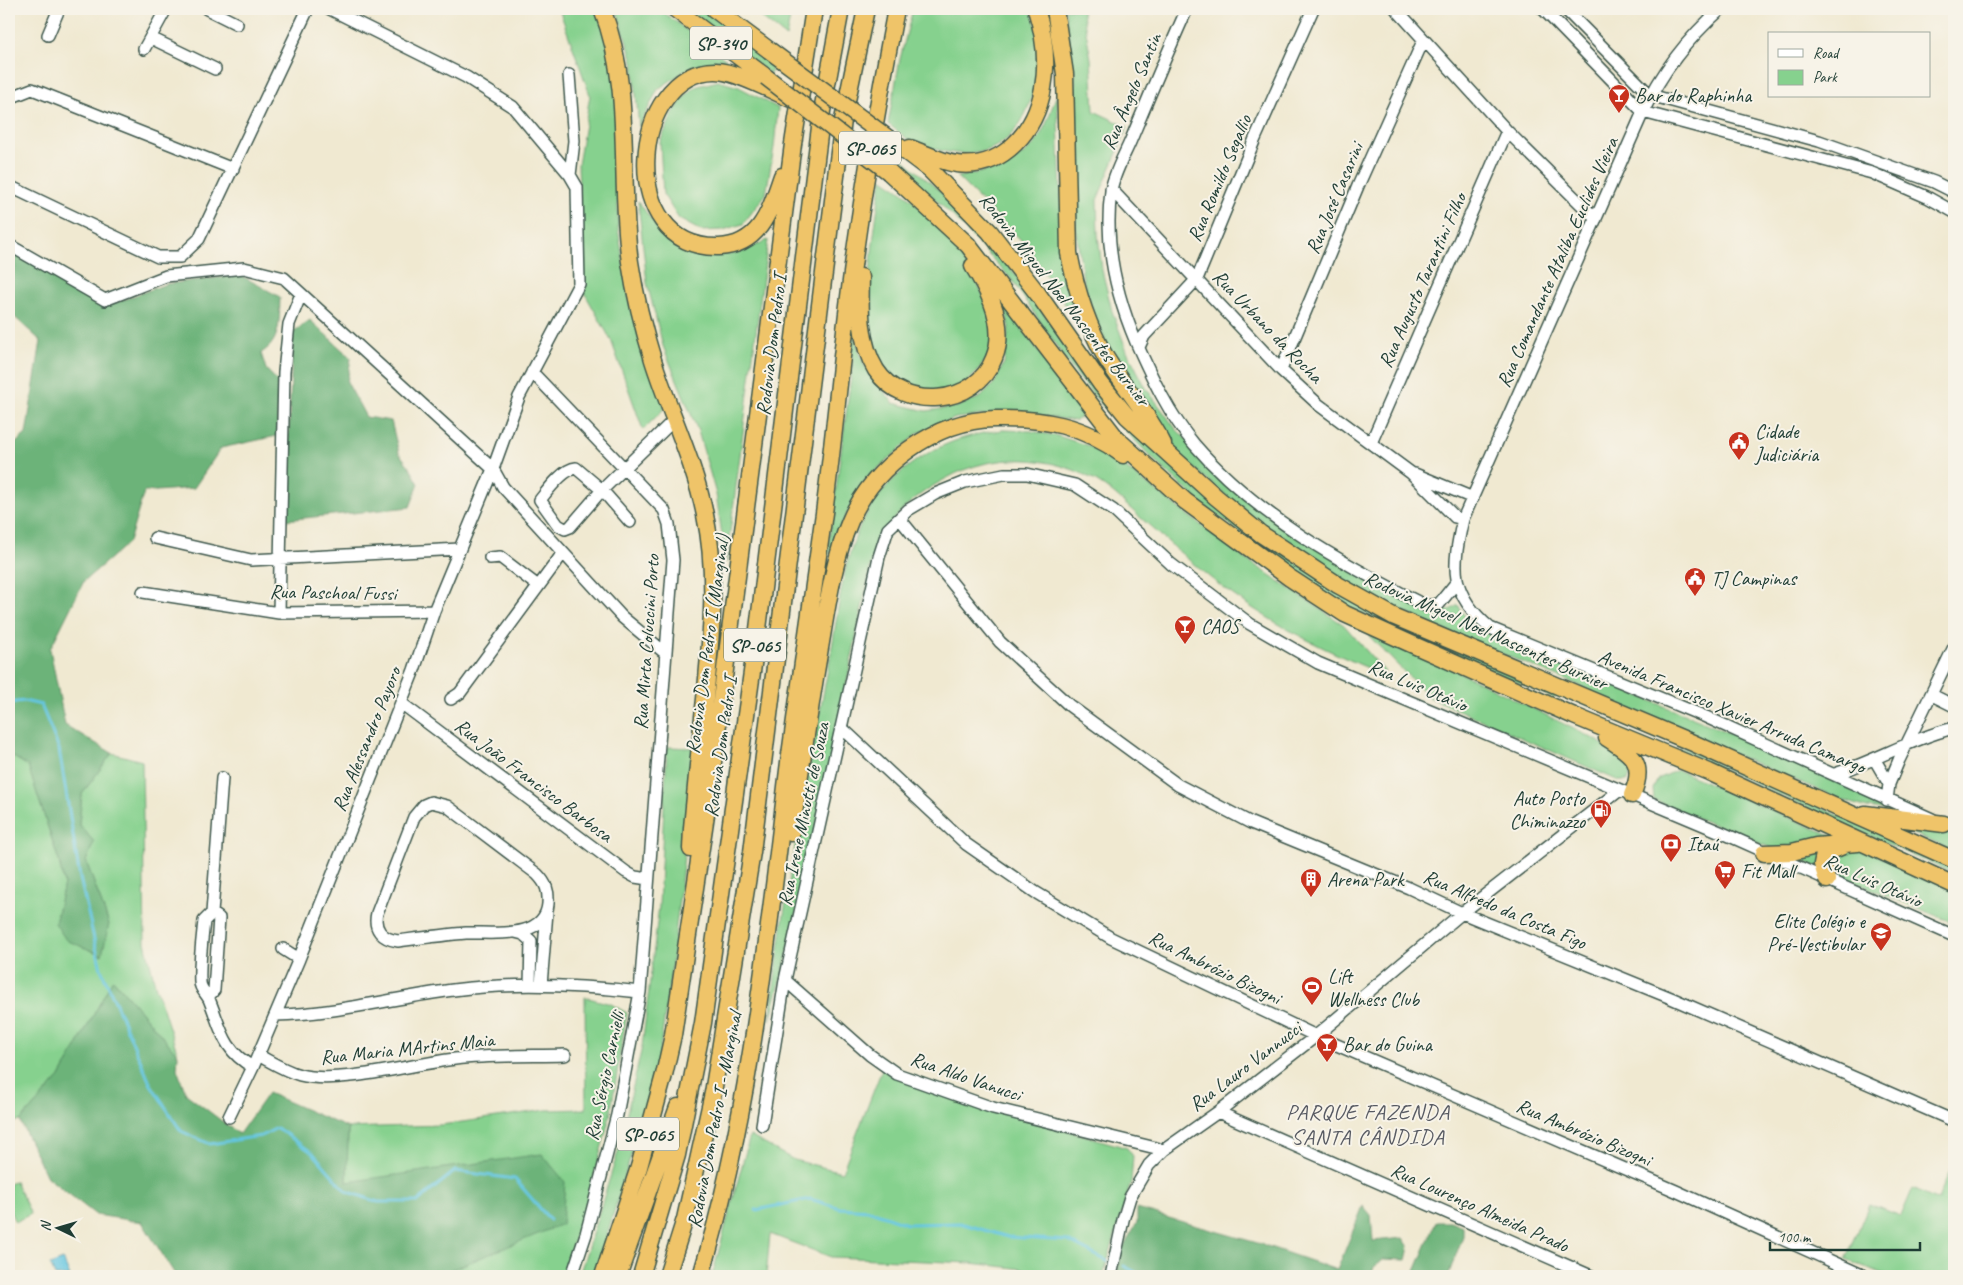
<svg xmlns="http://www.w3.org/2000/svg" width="1963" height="1285" font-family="Caveat,sans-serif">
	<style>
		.green { fill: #86d18e; stroke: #528761 }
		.forest { fill: #6cb379; stroke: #467856 }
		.water { fill: #63c6e1; stroke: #41828a }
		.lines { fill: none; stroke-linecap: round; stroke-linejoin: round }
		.stream { stroke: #63c6e1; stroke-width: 3 }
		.minor-casing { stroke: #3e574c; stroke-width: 14 }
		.highway-casing { stroke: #3e574c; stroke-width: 19 }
		.minor { stroke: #fff; stroke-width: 11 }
		.highway { stroke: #efc469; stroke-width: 16 }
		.highway-bridge-casing { stroke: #3e574c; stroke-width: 19; stroke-linecap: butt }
		.highway-bridge { stroke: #efc469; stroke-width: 16 }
		.labels { text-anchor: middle; stroke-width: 4; stroke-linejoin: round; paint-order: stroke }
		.shield { fill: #f7f3e8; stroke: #60746a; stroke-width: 1 }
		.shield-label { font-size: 19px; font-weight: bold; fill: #1f3d34 }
		.street-label { font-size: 20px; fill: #1f3d34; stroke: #f7f3e8 }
		.poi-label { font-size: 20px; fill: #1f3d34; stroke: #f7f3e8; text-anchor: start }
		.quarter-label { font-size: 22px; letter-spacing: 1px; fill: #585b63; stroke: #f7f3e8 }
	</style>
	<rect width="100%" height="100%" fill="#f7f3e8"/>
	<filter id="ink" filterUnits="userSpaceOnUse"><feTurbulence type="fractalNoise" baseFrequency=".02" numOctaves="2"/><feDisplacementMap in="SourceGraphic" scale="10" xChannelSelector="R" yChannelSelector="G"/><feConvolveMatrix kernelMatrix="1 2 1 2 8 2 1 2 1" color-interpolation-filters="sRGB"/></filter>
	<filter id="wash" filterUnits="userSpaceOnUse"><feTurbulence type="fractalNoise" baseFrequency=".0096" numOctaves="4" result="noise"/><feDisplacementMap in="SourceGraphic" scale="20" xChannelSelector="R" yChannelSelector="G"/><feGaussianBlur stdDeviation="1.12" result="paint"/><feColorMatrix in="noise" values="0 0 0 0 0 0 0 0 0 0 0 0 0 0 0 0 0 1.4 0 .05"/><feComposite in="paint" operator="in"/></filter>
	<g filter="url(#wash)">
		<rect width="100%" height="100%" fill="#f0e9d1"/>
		<path class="green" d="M559,9H595L608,34L618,98V228L630,304L665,408L643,430L611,340L584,292L578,165L590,95Z
			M616,9H659L733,65L691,67L658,89L639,127L633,61Z
			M687,9H704L776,63L770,74Z
			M750,9H792L786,37Z
			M913,9H1030C1040,27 1039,55 1036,76C1028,131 997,165 939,150C932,148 923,147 916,144C907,140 897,130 888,124L900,59Z
			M1065,9H1082L1091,59L1094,111L1128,127L1097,200L1098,235L1102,270L1112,311L1127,351L1146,388L1176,429L1256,507L1422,606C1436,611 1445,615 1458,605L1466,618L1482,631L1739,737L1903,812L1867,808L1843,800L1635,713L1573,683L1437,627L1367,595L1279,541L1183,459L1168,440L1109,351L1094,315L1083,280L1076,227L1075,76Z
			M718,81L739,87L778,108L774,147L766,194L743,224L723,230L701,231L679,219L663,194L660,142L673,113L684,97L695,87Z
			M1057,94L1064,270L1079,325L1025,244L957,177C989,171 1023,165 1041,134C1048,122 1052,107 1057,94Z
			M898,155L946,196L986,237L1030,293L1075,361L1125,423L1299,565L1562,695L1553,698L1335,601L1202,504L1156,462L1112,417L1072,369L1012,280L954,217L895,162Z
			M882,178C893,186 906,193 915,203C949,238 1004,300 990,353C989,357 985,362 982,365C975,376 961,390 947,391C919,395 885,383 875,355C873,348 873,339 872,332C865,281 875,228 882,178Z
			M638,201L667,241L700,257L739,253L768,240L726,563L716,494L698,431L663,346L647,283Z
			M1003,302L1084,414L1076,421L1014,412L956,418L918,433L865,480L840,527L826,563L852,370L853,331L864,365L893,403L926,411L956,407L981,397L995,382L1004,363L1009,326Z
			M1003,430L1031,431L1058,436L1089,446L1118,462L1243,557L1344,625L1385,672L1383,674C1330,653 1280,628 1233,595C1201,572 1172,545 1142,519C1128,507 1115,493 1099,483C1054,454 993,452 947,478C911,497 886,520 872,559L831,760L784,968L770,1020C783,899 807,779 830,659C839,611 842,552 869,510C899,462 947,436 1003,430Z
			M1368,635L1391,641L1476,680L1598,741L1626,762L1631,773L1627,781H1619L1429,697Z
			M667,747L696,748L671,972L657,1070L600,1258L592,1276H579L618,1152L642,1047L659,906Z
			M1676,748H1685L1954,866V874Z
			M112,753L142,761L145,942L155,984L178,1055L113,979L60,1077L20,1121L9,1123V754L28,766L59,861L64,884L55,923L109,924L86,861L94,842L79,824L82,794Z
			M1678,770L1954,888V923L1654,800L1653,789L1658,779Z
			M1890,824L1954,833V851Z
			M585,997L611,1004L627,1013L610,1116L589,1195L562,1276H442L446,1272L347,1182L348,1128L441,1125L546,1110L586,1109Z
			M884,1064L993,1108L1127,1148L1133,1156L1131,1182L1103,1276H1084L971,1263L831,1257L770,1234L766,1276H712L750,1136L794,1160L842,1172Z
			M1954,1161V1276H1890L1846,1260L1869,1204L1901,1216L1913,1188L1938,1200Z
			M15,1181L31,1214L15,1222L9,1208V1184Z"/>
		<path class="forest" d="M9,250L109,305L166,284L240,275L280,297C279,318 282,341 261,353L266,369L278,382L277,436L221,448L194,488L144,492L129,542L84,581L50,649L65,725L112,753L82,794L79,824L94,842L86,861L109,924L102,955L66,940L55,923L64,884L59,861L28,766L9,754V449L26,434L41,341L9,312Z
			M310,320L351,358L347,382L366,417L391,421L399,453L409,466L419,484L410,507L285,520L293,332Z
			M113,979L178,1055L177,1069L186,1094L239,1134L268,1093L348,1128L347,1182L542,1154L565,1182L562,1224L446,1272L442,1276H176L142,1222L96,1215L47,1177L20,1121L60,1077Z
			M1363,1206L1371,1215L1373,1241L1403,1238L1409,1247L1406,1260L1383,1259L1374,1267L1371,1276H1117L1121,1250L1137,1223V1209L1261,1244L1337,1270Z
			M1436,1222H1450L1463,1226V1236L1448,1276H1413Z"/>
		<path class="water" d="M63,1260L70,1276H55L50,1265Z"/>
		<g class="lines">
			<path class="stream" d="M9,703L24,701L41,705L59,749L80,878L101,969L150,1083L181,1131L210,1144L261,1136L277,1128L313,1153L346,1191L378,1202H417L455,1171L515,1179L550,1220
				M756,1210L810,1199L840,1208L868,1210L907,1224L960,1223L1008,1237L1068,1241L1107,1261
				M1124,1266L1143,1276"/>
		</g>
	</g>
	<g filter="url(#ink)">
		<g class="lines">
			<g class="minor-casing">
				<path id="minor" d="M207,9L237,24
					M1187,9C1167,53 1149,97 1130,142C1124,156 1113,175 1111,191C1104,243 1116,295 1136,342C1152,378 1169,414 1194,444C1256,516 1343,564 1426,606L1439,604L1456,583
					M1396,9L1507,131L1596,219
					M1543,9L1643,112L1872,173L1927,197L1954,212
					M1565,9L1650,95L1819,141L1934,182L1954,192
					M1721,9C1689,37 1661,73 1643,112L1463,519C1452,568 1449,593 1490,628L1706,717L1932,819
					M48,35L59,9
					M151,38L215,69
					M144,49L166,9
					M569,75L574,141L570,175
					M9,103L12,97L32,89L233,169
					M9,186L158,257H180L199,239L308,9
					M1111,189L1281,370L1319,405L1411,473L1455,517L1463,519
					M9,245L105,300L166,276L244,268L284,278L493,469L503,487L622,617L664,652
					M1139,347L1144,336L1197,279L1254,141L1313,9
					M1281,370L1358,186L1423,41
					M532,372L664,510L669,524L673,560L640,992L617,1115L586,1234L572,1276
					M1371,443L1507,131
					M576,468L602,490L570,527L565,529L558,525L540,500C548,490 563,469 576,468Z
					M1415,474L1473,498
					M900,519L1000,642L1070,706L1178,785L1251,823L1409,888L1462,913L1671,998L1954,1121
					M630,522L602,490L675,419
					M155,538L251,560L460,549
					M490,558L500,557L538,586
					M143,592L279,613L434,611
					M279,613L284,372L289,324L301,294
					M1932,695L1954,706
					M451,699L460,693L563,553
					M401,703L626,872L635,877L648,879
					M842,728L966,844L1035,892L1111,938L1316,1036L1676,1191L1864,1276
					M1875,760L1889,784
					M1835,774C1875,761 1913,738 1954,728
					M222,778L212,913L204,921C202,940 199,962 200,982C200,989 206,993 209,999C221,1028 223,1051 253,1067
					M1887,800L1889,784L1899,760L1954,647
					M431,802L447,806L537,874C546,883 549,891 548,904C545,941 490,932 466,933C443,935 421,938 398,941C382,939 373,929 377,913L414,817L424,805Z
					M515,932L523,934L531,941L530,985
					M283,949L299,959
					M785,980L870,1055L897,1074L993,1108L1164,1150
					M541,985L547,912
					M208,997L214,990L219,918L212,913
					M275,1015C335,1014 393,998 453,990C514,982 578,985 640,992
					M258,1055C271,1062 285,1071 300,1075C340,1085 411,1064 455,1059C491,1055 529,1056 565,1055
					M1218,1112L1591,1276
					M229,1117L253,1067L299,959L414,670L434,611L493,469L519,397L579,284L577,187L570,175L513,107L466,77L330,9
					M762,1125L785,980L879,557L888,529L908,510L935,494L965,482L1004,474H1027L1075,485L1113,510L1171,564L1250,624L1318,663L1725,834L1954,936
					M1111,1276L1123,1220L1130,1197L1149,1165L1164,1150L1218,1112L1316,1036L1462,913L1620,790"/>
			</g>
			<g class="highway-casing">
				<path id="highway" d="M602,9C634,91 618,177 630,262C635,295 643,328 653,360C669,411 694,461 705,515C718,575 711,638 705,699C700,742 696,785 692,828L691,849
					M675,9L766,77
					M714,9L769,50
					M1055,9L1065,74L1069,253C1076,290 1087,325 1106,358C1124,387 1148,413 1163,444
					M889,139L930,170L990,232L1038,294L1101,384L1127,416L1216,497L1261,534L1338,585L1395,617L1693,743L1954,860
					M910,148C925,153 941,162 957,164C1003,170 1036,130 1043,88C1048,61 1044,34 1036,9
					M889,172L968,245L1117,439L1185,501L1290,578L1345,614L1409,643L1574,716L1709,772L1954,885
					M782,176C770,210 761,245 719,247C615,250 630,70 716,71C735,71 772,91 791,99
					M861,277C860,308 859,342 876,370C903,412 976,406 994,358C1007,327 990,292 973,266
					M1607,738C1633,755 1646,763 1632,795
					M1865,814L1944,824
					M791,833C801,769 810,705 821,642C828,601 834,559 850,521C873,466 935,420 995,419C1042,418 1084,425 1123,455
					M1764,853L1792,852L1816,846L1858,843
					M1827,880L1822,864L1824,854L1843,846
					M603,1276L639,1167L664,1075L673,1035L708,801L793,144L814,9
					M618,1276L678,1107
					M641,1276L677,1155L703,1023L758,629L822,111L841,9
					M667,1276L685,1219L713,1093L752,852L843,120L866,9
					M701,1276C751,1111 768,933 789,762C800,679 812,596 824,513C836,423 843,333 856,244C867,165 881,87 896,9"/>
			</g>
			<use href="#minor" class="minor"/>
			<use href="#highway" class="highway"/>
			<g class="highway-bridge-casing">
				<path id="highway-bridge" d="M769,50L889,139
					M766,77L889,172"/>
			</g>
			<use href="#highway-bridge" class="highway-bridge"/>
		</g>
	</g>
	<defs>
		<g id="bar-pin" transform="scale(1.125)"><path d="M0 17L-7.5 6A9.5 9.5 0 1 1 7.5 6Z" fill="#c8321e" stroke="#f7f3e8"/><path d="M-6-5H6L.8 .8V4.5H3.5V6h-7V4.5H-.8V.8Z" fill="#fff"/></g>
		<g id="civic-pin" transform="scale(1.125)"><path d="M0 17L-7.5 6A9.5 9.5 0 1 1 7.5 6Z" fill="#c8321e" stroke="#f7f3e8"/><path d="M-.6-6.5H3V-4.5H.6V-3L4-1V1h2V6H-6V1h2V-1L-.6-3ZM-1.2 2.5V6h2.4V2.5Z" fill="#fff"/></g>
		<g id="fuel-pin" transform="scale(1.125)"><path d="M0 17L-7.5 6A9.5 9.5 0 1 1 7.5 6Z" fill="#c8321e" stroke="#f7f3e8"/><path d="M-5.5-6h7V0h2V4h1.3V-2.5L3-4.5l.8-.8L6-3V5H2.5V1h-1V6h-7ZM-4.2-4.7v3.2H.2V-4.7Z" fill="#fff"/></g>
		<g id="bank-pin" transform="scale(1.125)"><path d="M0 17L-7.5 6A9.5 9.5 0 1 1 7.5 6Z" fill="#c8321e" stroke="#f7f3e8"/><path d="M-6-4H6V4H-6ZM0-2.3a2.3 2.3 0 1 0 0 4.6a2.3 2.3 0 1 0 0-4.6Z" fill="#fff"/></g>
		<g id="supermarket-pin" transform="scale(1.125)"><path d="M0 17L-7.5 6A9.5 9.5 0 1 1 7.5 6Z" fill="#c8321e" stroke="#f7f3e8"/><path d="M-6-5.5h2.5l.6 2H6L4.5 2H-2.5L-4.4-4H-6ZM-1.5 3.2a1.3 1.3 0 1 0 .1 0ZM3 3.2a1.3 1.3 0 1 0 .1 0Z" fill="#fff"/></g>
		<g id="building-pin" transform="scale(1.125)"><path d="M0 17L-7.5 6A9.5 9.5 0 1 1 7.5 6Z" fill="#c8321e" stroke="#f7f3e8"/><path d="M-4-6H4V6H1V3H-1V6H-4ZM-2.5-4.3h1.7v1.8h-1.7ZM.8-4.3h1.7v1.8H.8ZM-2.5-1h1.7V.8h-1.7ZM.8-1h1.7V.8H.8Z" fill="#fff"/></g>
		<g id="school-pin" transform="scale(1.125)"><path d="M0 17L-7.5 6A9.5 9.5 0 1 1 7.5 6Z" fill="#c8321e" stroke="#f7f3e8"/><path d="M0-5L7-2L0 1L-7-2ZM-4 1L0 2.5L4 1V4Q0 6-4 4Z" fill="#fff"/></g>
		<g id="stadium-pin" transform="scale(1.125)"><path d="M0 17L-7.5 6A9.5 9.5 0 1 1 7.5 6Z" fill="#c8321e" stroke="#f7f3e8"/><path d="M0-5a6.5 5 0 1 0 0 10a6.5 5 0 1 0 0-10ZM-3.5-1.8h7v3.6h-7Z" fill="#fff"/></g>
	</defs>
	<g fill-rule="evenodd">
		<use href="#bar-pin" x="1619" y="95"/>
		<use href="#civic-pin" x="1739" y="442"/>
		<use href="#civic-pin" x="1695" y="578"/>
		<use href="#bar-pin" x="1185" y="626"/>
		<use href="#fuel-pin" x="1601" y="810"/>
		<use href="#bank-pin" x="1671" y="844"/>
		<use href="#supermarket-pin" x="1725" y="871"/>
		<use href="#building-pin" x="1311" y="879"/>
		<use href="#school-pin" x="1881" y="933"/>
		<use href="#stadium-pin" x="1312" y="987"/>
		<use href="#bar-pin" x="1327" y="1044"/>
	</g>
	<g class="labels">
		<g class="shield">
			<rect x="690" y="26.5" width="62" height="33" rx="4"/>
			<rect x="839" y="131.5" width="62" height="33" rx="4"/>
			<rect x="724" y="628.5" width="62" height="33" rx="4"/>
			<rect x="617" y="1117.5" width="62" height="33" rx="4"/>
		</g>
		<g class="shield-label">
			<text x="721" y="50">SP-340</text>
			<text x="870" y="155">SP-065</text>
			<text x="755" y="652">SP-065</text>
			<text x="648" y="1141">SP-065</text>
		</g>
		<g class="street-label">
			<text transform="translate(1131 91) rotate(-67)" y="7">Rua Ângelo Santin</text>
			<text transform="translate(1219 178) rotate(-67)" y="7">Rua Romildo Segallio</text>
			<text transform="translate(1334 198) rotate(-67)" y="7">Rua José Casarini</text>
			<text transform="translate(1557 262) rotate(-66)" y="7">Rua Comandante Ataliba Euclides Vieira</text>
			<text transform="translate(1422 280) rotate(-66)" y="7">Rua Augusto Tarantini Filho</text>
			<text transform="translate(1065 299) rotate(52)" y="7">Rodovia Miguel Noel Nascentes Burnier</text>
			<text transform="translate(1268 326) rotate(46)" y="7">Rua Urbano da Rocha</text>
			<text transform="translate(771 345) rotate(-83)" y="7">Rodovia Dom Pedro I</text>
			<text transform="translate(333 592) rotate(1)" y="7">Rua Paschoal Fussi</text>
			<text transform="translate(1486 630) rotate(24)" y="7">Rodovia Miguel Noel Nascentes Burnier</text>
			<text transform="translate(646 642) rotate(-86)" y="7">Rua Mirta Coluccini Porto</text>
			<text transform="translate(707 644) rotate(-82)" y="7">Rodovia Dom Pedro I (Marginal)</text>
			<text transform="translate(1418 685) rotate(23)" y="7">Rua Luis Otávio</text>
			<text transform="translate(1732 711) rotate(23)" y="7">Avenida Francisco Xavier Arruda Camargo</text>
			<text transform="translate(366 739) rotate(-68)" y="7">Rua Alessandro Payoro</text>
			<text transform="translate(720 747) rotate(-82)" y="7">Rodovia Dom Pedro I</text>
			<text transform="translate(534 780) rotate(37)" y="7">Rua João Francisco Barbosa</text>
			<text transform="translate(803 814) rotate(-78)" y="7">Rua Irene Minutti de Souza</text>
			<text transform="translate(1873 880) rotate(24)" y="7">Rua Luis Otávio</text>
			<text transform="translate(1505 909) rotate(23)" y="7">Rua Alfredo da Costa Figo</text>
			<text transform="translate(1215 967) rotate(26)" y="7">Rua Ambrózio Bizogni</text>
			<text transform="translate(407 1048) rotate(-6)" y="7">Rua Maria MArtins Maia</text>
			<text transform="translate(1245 1066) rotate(-37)" y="7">Rua Lauro Vannucci</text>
			<text transform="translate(604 1076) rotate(-78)" y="7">Rua Sérgio Carnielli</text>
			<text transform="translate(966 1076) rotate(19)" y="7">Rua Aldo Vanucci</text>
			<text transform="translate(714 1120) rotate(-79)" y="7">Rodovia Dom Pedro I - Marginal</text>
			<text transform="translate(1584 1132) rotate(23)" y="7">Rua Ambrózio Bizogni</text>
			<text transform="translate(1480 1207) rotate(24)" y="7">Rua Lourenço Almeida Prado</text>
		</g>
		<g class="poi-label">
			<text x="1635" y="102">Bar do Raphinha</text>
			<text x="1755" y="438">Cidade<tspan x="1755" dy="23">Judiciária</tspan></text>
			<text x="1711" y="585">TJ Campinas</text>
			<text x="1201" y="633">CAOS</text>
			<text x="1585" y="805" text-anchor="end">Auto Posto<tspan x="1585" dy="23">Chiminazzo</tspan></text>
			<text x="1687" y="851">Itaú</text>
			<text x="1741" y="878">Fit Mall</text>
			<text x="1327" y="886">Arena Park</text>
			<text x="1865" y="928" text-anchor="end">Elite Colégio e<tspan x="1865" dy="23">Pré-Vestibular</tspan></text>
			<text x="1328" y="983">Lift<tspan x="1328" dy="23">Wellness Club</tspan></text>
			<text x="1343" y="1051">Bar do Guina</text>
		</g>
		<g class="quarter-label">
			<text x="1368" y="1119">PARQUE FAZENDA<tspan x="1368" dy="25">SANTA CÂNDIDA</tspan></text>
		</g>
	</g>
	<rect width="1963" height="1285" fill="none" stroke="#f7f3e8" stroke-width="30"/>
	<rect x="1768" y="32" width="162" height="65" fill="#f7f3e8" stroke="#a1aaa0"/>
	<rect x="1778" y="49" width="25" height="8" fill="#ffffff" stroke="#a1aaa0"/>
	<text x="1813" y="58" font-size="15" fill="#1f3d34">Road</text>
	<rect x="1778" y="70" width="25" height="15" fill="#86d18e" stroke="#a1aaa0"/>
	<text x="1813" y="82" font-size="15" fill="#1f3d34">Park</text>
	<g transform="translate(58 1228) rotate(275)" stroke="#f7f3e8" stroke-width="4" paint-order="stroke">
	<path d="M0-4L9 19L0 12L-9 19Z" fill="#1f3d34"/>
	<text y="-8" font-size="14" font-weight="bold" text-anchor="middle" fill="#1f3d34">N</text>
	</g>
	<path d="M1770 1242v8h150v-8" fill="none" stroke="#1f3d34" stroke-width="2.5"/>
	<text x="1778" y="1242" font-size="15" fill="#1f3d34" stroke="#f7f3e8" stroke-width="4" paint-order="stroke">100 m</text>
</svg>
